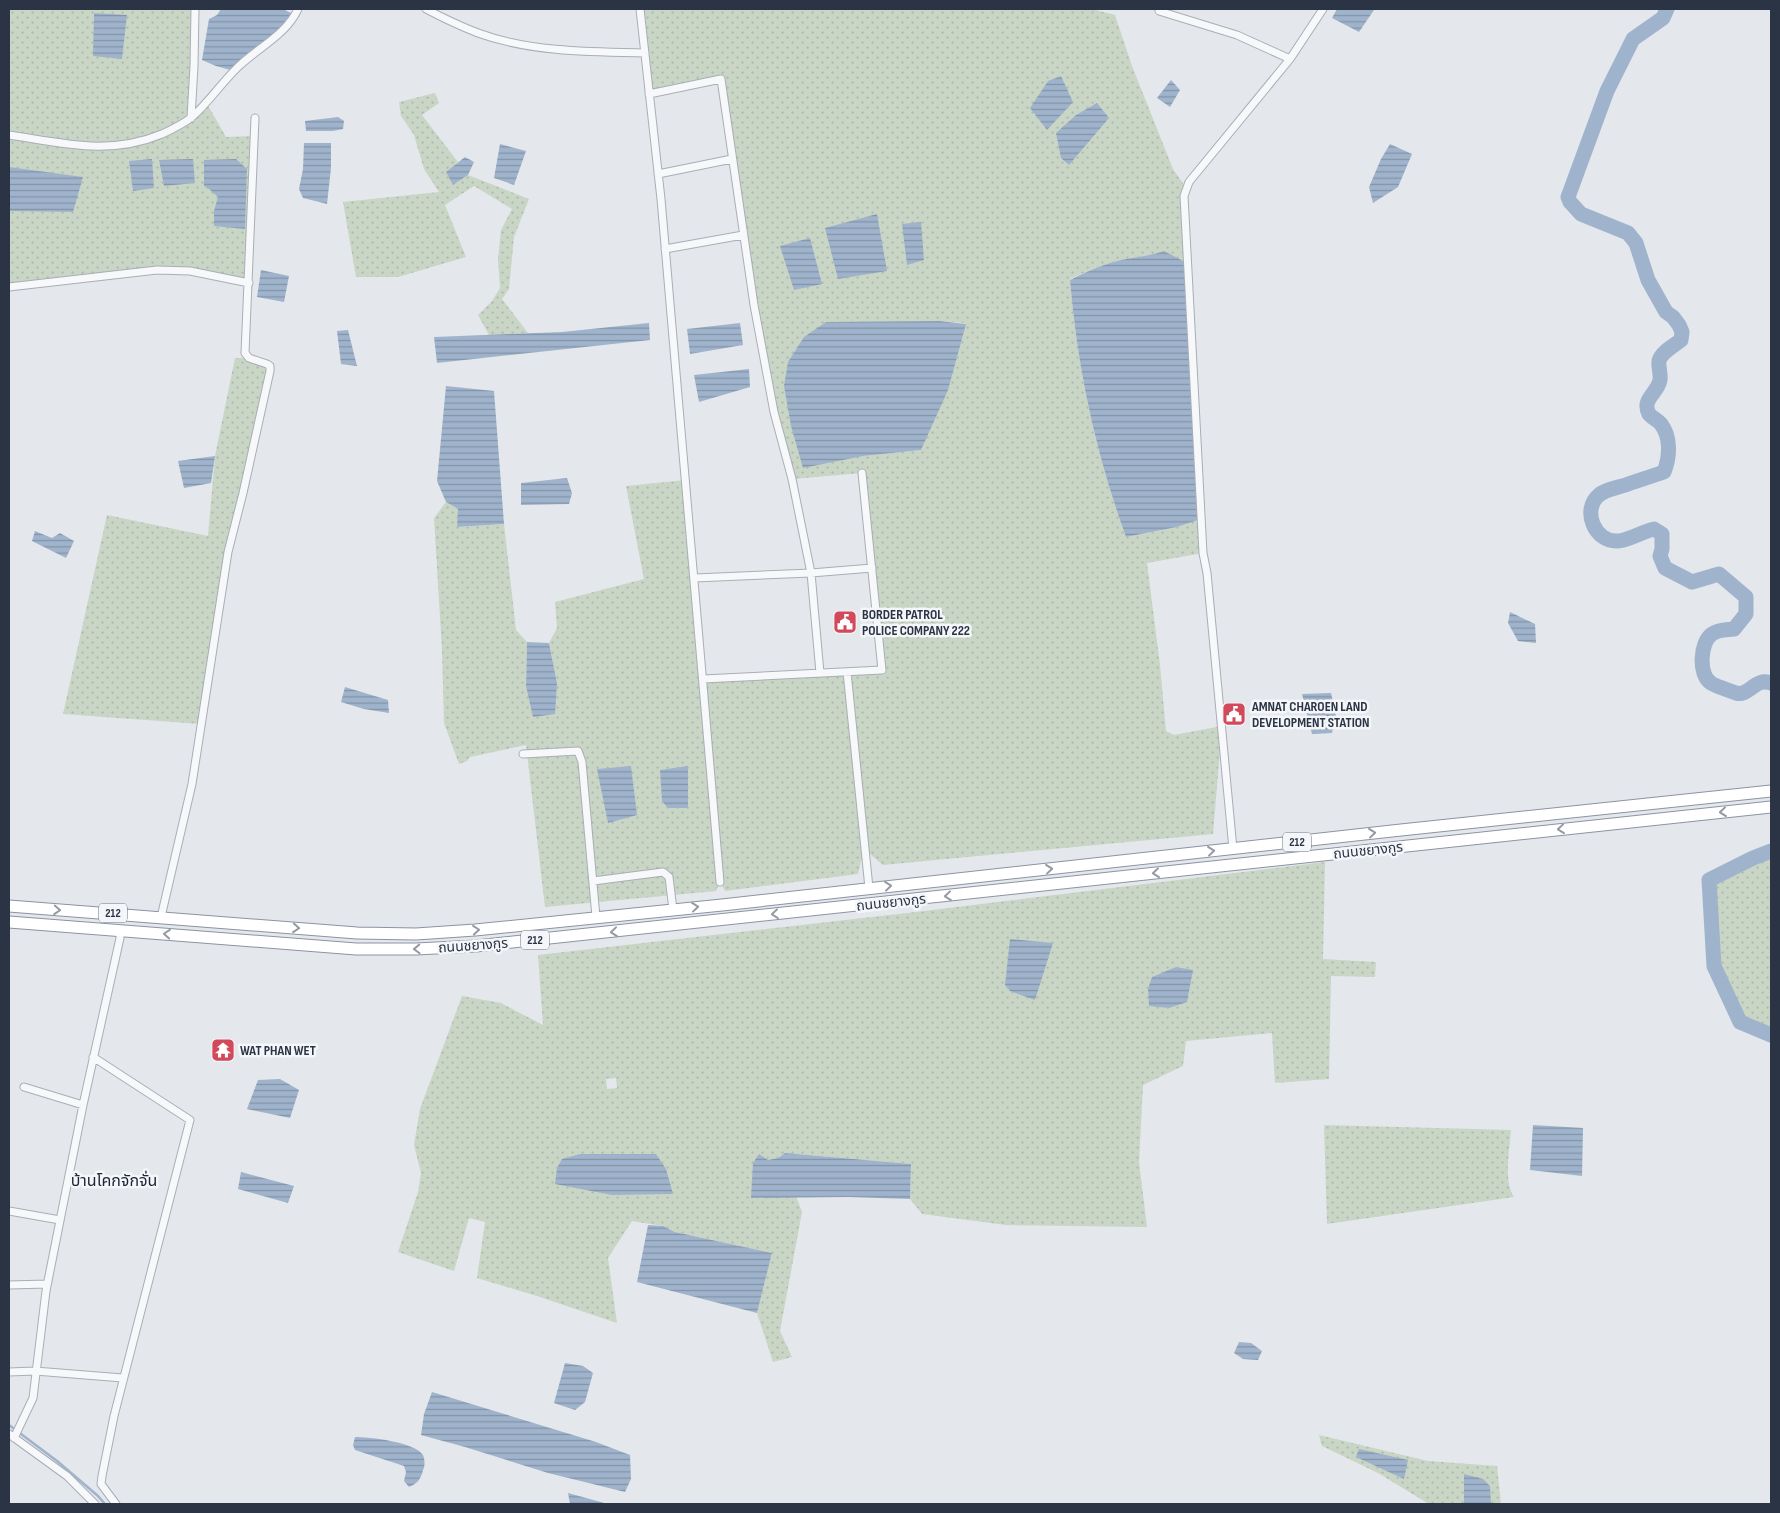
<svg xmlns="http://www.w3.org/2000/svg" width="1780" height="1513" font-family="'Sofia Sans Condensed','Noto Sans Thai',sans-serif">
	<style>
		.grass { fill: url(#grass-dots); fill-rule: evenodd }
		.water { fill: url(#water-rules) }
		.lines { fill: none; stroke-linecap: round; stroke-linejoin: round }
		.stream { stroke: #9fb4cc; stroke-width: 2.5 }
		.river { stroke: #9fb4cc; stroke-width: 15 }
		.minor-casing { stroke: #a9aeb7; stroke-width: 9 }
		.trunk-casing { stroke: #8b94a3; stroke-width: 13 }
		.minor { stroke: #f7f8fa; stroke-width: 7 }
		.trunk { stroke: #fff; stroke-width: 11 }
		.oneway { stroke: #959aa2 }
		.labels { text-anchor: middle; stroke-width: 5; stroke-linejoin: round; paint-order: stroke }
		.shield { fill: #f4f6f9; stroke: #676e7b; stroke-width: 1 }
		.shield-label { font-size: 12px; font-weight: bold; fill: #2b3445 }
		.poi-label { font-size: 14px; font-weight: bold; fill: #2b3445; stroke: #f4f6f9; text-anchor: start }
		.street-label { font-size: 14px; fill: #2b3445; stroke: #f4f6f9 }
		.quarter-label { font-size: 16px; fill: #1d2536; stroke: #f4f6f9 }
	</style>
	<defs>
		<pattern id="grass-dots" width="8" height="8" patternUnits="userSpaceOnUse" patternTransform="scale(1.25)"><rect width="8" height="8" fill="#c9d6c5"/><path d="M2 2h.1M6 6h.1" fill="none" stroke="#adb8ab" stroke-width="1.8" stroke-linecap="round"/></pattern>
		<pattern id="water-rules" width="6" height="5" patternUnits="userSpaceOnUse" patternTransform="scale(1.25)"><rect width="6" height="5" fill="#9fb4cc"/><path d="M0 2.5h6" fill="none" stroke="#8293a7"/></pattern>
	</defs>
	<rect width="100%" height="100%" fill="#e4e7ec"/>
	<path class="grass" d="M9,9H195L191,117L206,102L226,137L254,136L249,283L173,270L9,287Z
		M640,9H1092L1115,15L1132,66L1173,169L1186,188L1187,263L1164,252C1150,256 1136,257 1121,260C1103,264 1086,272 1070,279C1077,367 1096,455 1126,537L1177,527L1201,519L1203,553L1147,563L1160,665L1166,731L1174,735L1222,726L1213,834L883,865L864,849L858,874L725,891L720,882L716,891L545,907L526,745L470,757L467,761L459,764L444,723L442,650L434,518L446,502L458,509V527L504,524L516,630L527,642L526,686L557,683L549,643L557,628L555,602L644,579L626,486L686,480L703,679L881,670L862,473L792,479L774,412L721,80L649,94ZM940,321L965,323L921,450L863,456L888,322Z
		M435,93L439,103L422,115L458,162L447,172L453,185L468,175L529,199L514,237L509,289L502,299L528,333L489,335L478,315L492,301L500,288L498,259L501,230L512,209L474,186L445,205L466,257L398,277H356L343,202L439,192L424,169L414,135L401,116L399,102Z
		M235,358H249L270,366L228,552L201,724L63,714L107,515L208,536L215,456Z
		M1771,851V1035L1740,1022L1714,966L1709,880L1753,858Z
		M1325,862L1323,959L1376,962L1375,977L1331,976L1329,1079L1275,1083L1272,1033L1186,1041L1183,1066L1143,1085L1139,1162L1147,1227L1006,1225L922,1214L910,1199L911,1164L785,1153L778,1158L768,1160L751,1198L796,1196L802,1212L780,1331L792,1357L773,1362L757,1313L772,1253L675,1232L663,1226L632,1221L608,1258L617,1323L540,1297L477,1278L485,1222L469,1218L454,1271L398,1252L418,1192L421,1173L414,1145L420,1109L462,996L501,1003L543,1025L538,955L916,912ZM616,1078L617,1088L607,1089L606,1079Z
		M1324,1125L1511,1130C1510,1148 1503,1182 1514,1197L1327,1224Z
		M1319,1435L1428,1461L1497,1466L1501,1504H1429L1378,1473L1322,1446Z"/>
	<path class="water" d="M221,9H283L295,15L234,71L216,66L202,60L209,19L217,15Z
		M1337,9H1372L1374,10L1359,32L1332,18Z
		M94,13L127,15L122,59L93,56Z
		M1061,76L1073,102L1047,130L1030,108L1048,81Z
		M1171,80L1180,90L1170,107L1157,98Z
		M1097,103L1109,118L1069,165L1061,158L1056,133L1076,115Z
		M338,117L344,121L343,129L333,131H306L305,121Z
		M304,143H331V168L327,204L303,198L299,189L303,169Z
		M500,144L526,151L514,185L494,178Z
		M1390,144L1412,154L1398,187L1373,203L1369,187L1381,159Z
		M465,157L474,162L468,175L453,185L446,172Z
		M152,159L154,188L133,191L129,161Z
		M193,159L195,183L164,186L159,160Z
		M236,159L247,169L245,229L214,226V211L218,197L209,189L204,186V160Z
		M9,167L83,177L73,212L9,211Z
		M877,214L887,271L838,279L825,228Z
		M921,222L924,260L907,265L902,224Z
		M810,238L822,284L794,290L780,246Z
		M1164,251L1187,263L1201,519L1177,527L1126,537C1096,455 1077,367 1070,280C1086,272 1103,264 1121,260C1136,257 1150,256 1164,251Z
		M261,270L289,276L284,302L257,297Z
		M940,321L966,324L948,390L921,450L863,456L803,468L791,426L784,386L788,362L804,337L826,322Z
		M649,323L650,340L437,363L434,337L562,332Z
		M740,323L743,345L690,354L687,329Z
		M348,330L357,366L341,364L337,331Z
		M749,369L750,387L699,402L694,375Z
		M446,386L494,391L504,524L457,527L458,509L446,502L437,481Z
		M215,456L211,483L184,488L178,461Z
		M567,478L572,493L569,504L521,505V483Z
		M35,531L52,538L60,533L74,541L66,558L32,541Z
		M1510,612L1535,624L1536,643L1518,641L1508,623Z
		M527,642L549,643L557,683L555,714L533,717L526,686Z
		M345,687L388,700L389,713L364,709L341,702Z
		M1331,693L1336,716L1332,733L1312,734L1302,694Z
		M631,766L637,815L608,823L597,769Z
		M688,766V808H668L662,801L660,770Z
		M1010,939L1053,943L1035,1000L1010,991L1005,985Z
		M1176,967L1193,970L1187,1002L1169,1008L1149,1006L1148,989L1152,977Z
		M280,1079L299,1090L290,1118L247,1109L258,1080Z
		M1533,1125L1583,1128L1582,1176L1530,1170Z
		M785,1153L911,1164L910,1199L848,1197L751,1198L753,1163L759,1154L768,1160L778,1158Z
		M580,1154H656L666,1169L673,1194L612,1195L555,1184L557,1168L562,1159Z
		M241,1172L294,1186L288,1203L238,1189Z
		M648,1225L663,1226L675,1232L772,1253L757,1313L637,1282Z
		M1239,1342L1251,1343L1262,1351L1258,1360L1243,1359L1234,1353Z
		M565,1363L583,1366L593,1373L585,1402L575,1410L554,1403Z
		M432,1392L596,1442L630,1455L631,1479L625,1492L548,1473L465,1447L421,1435L424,1414Z
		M355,1437C369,1437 415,1442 423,1455C425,1460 425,1466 423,1470C421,1479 417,1484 409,1487L404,1481L406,1472L404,1466L355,1450L353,1445Z
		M1359,1449L1408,1460L1404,1479L1356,1457Z
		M1464,1474L1483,1479L1490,1486L1491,1504H1464Z
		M568,1493L608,1504H570Z"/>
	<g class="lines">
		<path class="stream" d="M9,1425L57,1461L98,1496L105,1504"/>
		<path class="river" d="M1667,9L1663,18L1633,39L1607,91L1568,197L1570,202L1581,214L1628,233L1636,243L1648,280L1666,312L1673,317L1679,325L1682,332L1681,340C1675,345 1661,352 1659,361C1658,366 1661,374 1660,380C1658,393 1641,399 1649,414C1652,418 1658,420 1661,424C1671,437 1670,457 1664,472C1652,476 1640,480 1628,484C1619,488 1607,488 1599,495C1581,510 1595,543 1618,541C1627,541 1644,531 1654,529L1662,534V549L1660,556L1665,568L1692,582L1719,574L1746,597V614L1734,629C1726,630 1719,629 1712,634C1700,642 1698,675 1711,683C1715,686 1731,691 1736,693C1749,697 1755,677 1771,683
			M1771,851L1753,858L1709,880L1714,966L1740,1022L1771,1035"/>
		<g class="minor-casing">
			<path id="minor" d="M426,9C443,18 460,26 478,33C530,52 590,52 645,53
				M640,9L661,199L720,882
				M1159,11L1237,35L1290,59
				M649,94L721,79L754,305L774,412L792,479L811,573L820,673
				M191,118L194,66L195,9
				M9,135C63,143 109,156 162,134C173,129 183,124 192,117C209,102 222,82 239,66C259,47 286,35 298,9
				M658,174L732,159
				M665,249L743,235
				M9,287L157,270L190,271L249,283
				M695,578L811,573L872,568
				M847,672L869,888
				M703,679L882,670L862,473
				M523,754L578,751L582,762L596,917
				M1233,849L1207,573L1203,553L1184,196L1189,182L1290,59L1323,9
				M593,881L663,872L669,877L673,910
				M161,917L192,784L228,552L243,493L270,371V366L267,364L249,358L245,353L255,118
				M93,1057L190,1120L114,1416L102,1476L101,1484L116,1504
				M24,1087L83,1105
				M9,1211L60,1220
				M9,1285L47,1284
				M9,1372L35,1371L123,1378
				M9,1434L67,1476L95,1504
				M14,1438L33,1398L46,1291L83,1105L120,938V930"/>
		</g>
		<g class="trunk-casing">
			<path id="trunk" d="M9,906L357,933L416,934L475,930L722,905L1401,830L1771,791
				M9,922L356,949H416L476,946L1771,807"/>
		</g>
		<use href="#minor" class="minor"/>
		<use href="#trunk" class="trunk"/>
	</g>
	<defs><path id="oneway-chevron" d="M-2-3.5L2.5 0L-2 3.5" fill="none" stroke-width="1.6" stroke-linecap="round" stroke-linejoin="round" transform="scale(1.25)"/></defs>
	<g class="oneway">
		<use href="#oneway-chevron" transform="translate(1723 812) rotate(174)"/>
		<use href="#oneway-chevron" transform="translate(1561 829) rotate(174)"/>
		<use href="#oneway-chevron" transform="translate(1372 833) rotate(-6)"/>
		<use href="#oneway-chevron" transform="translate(1211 851) rotate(-6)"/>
		<use href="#oneway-chevron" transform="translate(1049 869) rotate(-6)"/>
		<use href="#oneway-chevron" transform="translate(1156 873) rotate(174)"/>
		<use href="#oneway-chevron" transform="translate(888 886) rotate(-6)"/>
		<use href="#oneway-chevron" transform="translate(948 896) rotate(174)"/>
		<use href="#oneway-chevron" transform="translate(695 907) rotate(-6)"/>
		<use href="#oneway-chevron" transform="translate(57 910) rotate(4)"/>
		<use href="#oneway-chevron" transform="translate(775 914) rotate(174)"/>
		<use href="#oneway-chevron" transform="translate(296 928) rotate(5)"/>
		<use href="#oneway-chevron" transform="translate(476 930) rotate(-5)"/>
		<use href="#oneway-chevron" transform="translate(614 932) rotate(174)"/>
		<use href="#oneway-chevron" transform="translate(167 934) rotate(-175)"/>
		<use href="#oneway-chevron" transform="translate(417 949) rotate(178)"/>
	</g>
	<defs>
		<g id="civic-square" transform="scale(1.25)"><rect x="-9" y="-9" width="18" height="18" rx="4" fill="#d1495b" stroke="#f4f6f9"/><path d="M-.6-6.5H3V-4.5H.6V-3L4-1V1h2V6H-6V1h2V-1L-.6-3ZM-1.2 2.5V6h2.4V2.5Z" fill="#fff"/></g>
		<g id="temple-square" transform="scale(1.25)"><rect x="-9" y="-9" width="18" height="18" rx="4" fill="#d1495b" stroke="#f4f6f9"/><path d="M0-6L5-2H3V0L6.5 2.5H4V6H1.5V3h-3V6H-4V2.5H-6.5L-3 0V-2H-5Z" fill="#fff"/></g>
	</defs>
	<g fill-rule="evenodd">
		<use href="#civic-square" x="845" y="622"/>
		<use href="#civic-square" x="1234" y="714"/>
		<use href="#temple-square" x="223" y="1050"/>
	</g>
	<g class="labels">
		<g class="shield">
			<rect x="1283" y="832.5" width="28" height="19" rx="4"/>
			<rect x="99" y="903.5" width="28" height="19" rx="4"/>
			<rect x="521" y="930.5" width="28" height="19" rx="4"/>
		</g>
		<g class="shield-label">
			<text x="1297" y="846">212</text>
			<text x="113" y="917">212</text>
			<text x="535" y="944">212</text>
		</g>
		<g class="poi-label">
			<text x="862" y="619">BORDER PATROL<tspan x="862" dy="16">POLICE COMPANY 222</tspan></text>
			<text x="1252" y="711">AMNAT CHAROEN LAND<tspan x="1252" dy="16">DEVELOPMENT STATION</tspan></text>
			<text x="240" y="1055">WAT PHAN WET</text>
		</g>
		<g class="street-label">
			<text transform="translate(1368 850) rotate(-6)" y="5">ถนนชยางกูร</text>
			<text transform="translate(891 902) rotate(-6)" y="5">ถนนชยางกูร</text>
			<text transform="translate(473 945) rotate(-4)" y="5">ถนนชยางกูร</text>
		</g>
		<g class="quarter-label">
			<text x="114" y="1186">บ้านโคกจักจั่น</text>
		</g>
	</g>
	<rect width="1780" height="1513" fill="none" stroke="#2b3445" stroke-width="20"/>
</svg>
